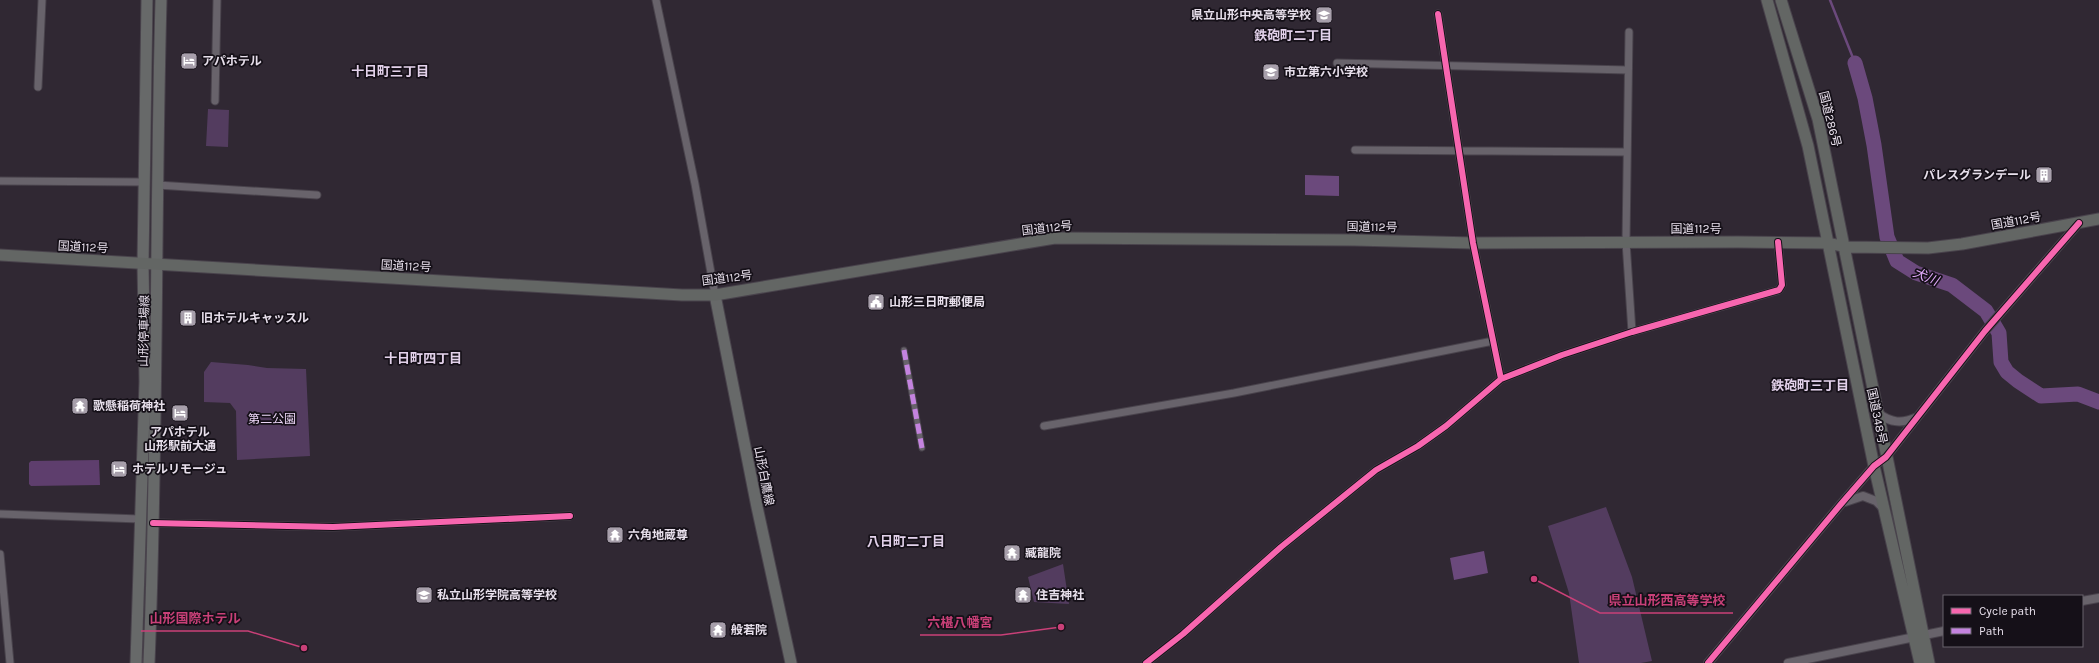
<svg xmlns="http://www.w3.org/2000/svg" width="2099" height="663" font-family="Karla,'Noto Sans JP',sans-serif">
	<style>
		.green { fill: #533c5f }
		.forest { fill: #5e3e6d }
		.water { fill: #6b497c }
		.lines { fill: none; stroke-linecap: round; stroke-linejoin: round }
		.stream { stroke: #6b497c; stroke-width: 2.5 }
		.river { stroke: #6b497c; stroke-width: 15 }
		.pedestrian-casing { stroke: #49434c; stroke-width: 7 }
		.minor-casing { stroke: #49434c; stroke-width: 9 }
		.tertiary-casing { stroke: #49434c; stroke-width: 10 }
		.primary-casing { stroke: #49434c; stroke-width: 13 }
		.trunk-casing { stroke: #49434c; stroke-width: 13 }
		.pedestrian { stroke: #68636b; stroke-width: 5 }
		.minor { stroke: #68636b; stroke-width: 7 }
		.tertiary { stroke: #68636b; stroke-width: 8 }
		.primary { stroke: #676969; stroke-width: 11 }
		.trunk { stroke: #636664; stroke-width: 11 }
		.quiet { stroke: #c483df; stroke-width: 5; stroke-dasharray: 10 5; stroke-linecap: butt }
		.cycleway-casing { stroke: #151018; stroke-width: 8 }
		.cycleway { stroke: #f766af; stroke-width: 6 }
		.labels { text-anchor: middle; stroke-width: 3.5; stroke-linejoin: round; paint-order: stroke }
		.poi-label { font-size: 12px; font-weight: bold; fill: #e7dfeb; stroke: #151018; text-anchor: start }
		.street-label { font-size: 12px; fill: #e7dfeb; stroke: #151018 }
		.park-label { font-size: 12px; fill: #ead4f5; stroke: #151018 }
		.neighbourhood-label { font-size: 13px; font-weight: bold; fill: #e2d1ea; stroke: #151018 }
		.water-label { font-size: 13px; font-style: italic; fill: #e0a9fa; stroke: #151018 }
		.leader { fill: none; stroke: #c94078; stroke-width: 1.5 }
		.callout-dot { fill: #c94078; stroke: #151018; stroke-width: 1.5 }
		.callout-label { font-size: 13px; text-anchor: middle; font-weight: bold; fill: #c94078; stroke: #151018; stroke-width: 3.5; stroke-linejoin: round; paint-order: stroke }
	</style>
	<rect width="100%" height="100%" fill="#302833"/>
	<path class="green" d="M208,109L229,110L228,147L206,146Z
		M211,362L248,365L267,368L306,369L310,456L237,460L236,411L230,403L204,402V372Z
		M1606,507L1632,577L1652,661L1641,663H1579L1569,593L1548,526Z
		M1063,564L1069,604L1034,602L1028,577Z"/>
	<path class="forest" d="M99,460L100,485L31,486L29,484V463L31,461Z"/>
	<path class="water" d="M1305,175L1339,176V196L1305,195Z
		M1484,551L1488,573L1454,580L1450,558Z"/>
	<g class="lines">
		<path class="stream" d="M1830,0L1855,63"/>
		<path class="river" d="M1855,63L1865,98L1874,145L1887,237L1897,261L1916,273L1952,285L1986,311L1999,333L2001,362L2007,372L2018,381L2041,396L2078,394L2099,402"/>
		<g class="pedestrian-casing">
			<path id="pedestrian" d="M904,350L922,448"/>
		</g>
		<g class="minor-casing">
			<path id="minor" d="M656,0L695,184L715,295
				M1438,14L1473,243L1501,379
				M1629,32L1626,242L1632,332
				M1337,63L1628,70
				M38,87L42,0
				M215,101L217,0
				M1355,150L1626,152
				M0,181L144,182
				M157,185L317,195
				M1044,426L1234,393L1493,341
				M0,514L140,519
				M153,523L333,527L570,516
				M0,554L10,663
				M1146,663L1183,634L1281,547L1376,470L1418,446L1446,426L1501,379L1562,355L1632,332L1779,290L1782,285L1778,242"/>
		</g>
		<g class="tertiary-casing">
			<path id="tertiary" d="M1878,413C1891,423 1902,424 1917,417
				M1845,502L1863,496L1876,501L1884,509
				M2082,601L2099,598
				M1708,663L1841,504L1874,466L1886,457L1985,331L2079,223
				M1788,663L1944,631"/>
		</g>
		<g class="primary-casing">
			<path id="primary" d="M715,295L757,507L791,663
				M136,663L145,382L143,264L147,0
				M149,663C158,442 155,221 161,0"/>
		</g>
		<g class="trunk-casing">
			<path id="trunk" d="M1767,0L1808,146L1874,466L1920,663
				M1781,0L1818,119L1929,663
				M0,255L682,295H715L1055,238L1354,240L1473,243L1738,242L1828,243L1846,247L1928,248L1962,244L2099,219"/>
		</g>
		<use href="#pedestrian" class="pedestrian"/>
		<use href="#minor" class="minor"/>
		<use href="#tertiary" class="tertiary"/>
		<use href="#primary" class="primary"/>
		<use href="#trunk" class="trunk"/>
		<path class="quiet" d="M904,350L922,448"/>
		<g class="cycleway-casing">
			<path id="cycleway" d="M1438,14L1473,243L1501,379
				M153,523L333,527L570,516
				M1146,663L1183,634L1281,547L1376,470L1418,446L1446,426L1501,379L1562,355L1632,332L1779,290L1782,285L1778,242
				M1708,663L1841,504L1874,466L1886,457L1985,331L2079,223"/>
		</g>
		<use href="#cycleway" class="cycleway"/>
	</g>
	<defs>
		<g id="school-square" transform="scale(0.9)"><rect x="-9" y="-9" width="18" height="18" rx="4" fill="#a79fab" stroke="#151018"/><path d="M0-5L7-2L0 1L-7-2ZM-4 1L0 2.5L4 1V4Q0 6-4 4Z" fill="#fff"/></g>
		<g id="hotel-square" transform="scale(0.9)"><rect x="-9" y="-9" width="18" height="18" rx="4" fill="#a79fab" stroke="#151018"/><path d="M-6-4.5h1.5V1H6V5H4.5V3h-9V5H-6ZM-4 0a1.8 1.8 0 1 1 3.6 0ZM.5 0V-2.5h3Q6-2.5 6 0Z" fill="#fff"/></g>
		<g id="building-square" transform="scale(0.9)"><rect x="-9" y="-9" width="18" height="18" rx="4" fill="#a79fab" stroke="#151018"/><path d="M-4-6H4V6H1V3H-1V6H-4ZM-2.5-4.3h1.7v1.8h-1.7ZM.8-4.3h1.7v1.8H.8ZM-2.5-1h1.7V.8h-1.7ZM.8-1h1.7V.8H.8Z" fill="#fff"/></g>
		<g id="civic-square" transform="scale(0.9)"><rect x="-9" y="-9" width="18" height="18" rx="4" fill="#a79fab" stroke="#151018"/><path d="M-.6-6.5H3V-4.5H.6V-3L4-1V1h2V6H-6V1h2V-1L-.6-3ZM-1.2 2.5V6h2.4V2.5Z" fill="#fff"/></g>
		<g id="temple-square" transform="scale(0.9)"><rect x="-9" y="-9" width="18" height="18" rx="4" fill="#a79fab" stroke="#151018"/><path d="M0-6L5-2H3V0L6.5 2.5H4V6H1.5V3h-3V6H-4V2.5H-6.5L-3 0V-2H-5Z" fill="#fff"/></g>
	</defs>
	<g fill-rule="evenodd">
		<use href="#school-square" x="1324" y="15"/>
		<use href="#hotel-square" x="189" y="61"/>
		<use href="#school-square" x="1271" y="72"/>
		<use href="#building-square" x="2044" y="175"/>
		<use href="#civic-square" x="876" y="302"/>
		<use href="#building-square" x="188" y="318"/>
		<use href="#temple-square" x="80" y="406"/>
		<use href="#hotel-square" x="180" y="413"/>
		<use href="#hotel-square" x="119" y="469"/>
		<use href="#temple-square" x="615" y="535"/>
		<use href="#temple-square" x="1012" y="553"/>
		<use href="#school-square" x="424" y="595"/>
		<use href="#temple-square" x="1023" y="595"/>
		<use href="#temple-square" x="718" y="630"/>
	</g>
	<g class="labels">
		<g class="poi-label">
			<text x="1311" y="19" text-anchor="end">県立山形中央高等学校</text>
			<text x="202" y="65">アパホテル</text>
			<text x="1284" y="76">市立第六小学校</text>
			<text x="2031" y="179" text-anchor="end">パレスグランデール</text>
			<text x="889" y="306">山形三日町郵便局</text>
			<text x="201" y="322">旧ホテルキャッスル</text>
			<text x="93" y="410">歌懸稲荷神社</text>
			<text x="180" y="436" text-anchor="middle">アパホテル<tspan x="180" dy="14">山形駅前大通</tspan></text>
			<text x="132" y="473">ホテルリモージュ</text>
			<text x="628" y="539">六角地蔵尊</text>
			<text x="1025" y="557">臧龍院</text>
			<text x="437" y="599">私立山形学院高等学校</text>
			<text x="1036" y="599">住吉神社</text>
			<text x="731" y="634">般若院</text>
		</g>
		<g class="street-label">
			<text transform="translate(1830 119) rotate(76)" y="4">国道286号</text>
			<text transform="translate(2016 221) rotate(-10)" y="4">国道112号</text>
			<text transform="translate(1372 227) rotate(1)" y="4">国道112号</text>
			<text transform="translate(1047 228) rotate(-6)" y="4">国道112号</text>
			<text x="1696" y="233">国道112号</text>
			<text transform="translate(83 247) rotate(3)" y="4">国道112号</text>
			<text transform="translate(406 266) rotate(3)" y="4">国道112号</text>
			<text transform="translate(727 278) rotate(-7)" y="4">国道112号</text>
			<text transform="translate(144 331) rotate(-89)" y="4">山形停車場線</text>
			<text transform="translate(1877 416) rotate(78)" y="4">国道348号</text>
			<text transform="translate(764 476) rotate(79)" y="4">山形白鷹線</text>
		</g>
		<g class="park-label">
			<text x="272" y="423">第二公園</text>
		</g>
		<g class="neighbourhood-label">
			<text x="1293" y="40">鉄砲町二丁目</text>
			<text x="390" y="76">十日町三丁目</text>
			<text x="423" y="363">十日町四丁目</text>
			<text x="1810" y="390">鉄砲町三丁目</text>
			<text x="906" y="546">八日町二丁目</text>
		</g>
		<g class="water-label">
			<text transform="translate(1926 276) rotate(22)" y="5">犬川</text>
		</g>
	</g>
	<path class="leader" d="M1534 579L1600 613H1733M304 648L248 631H141M1061 627L1001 635H920"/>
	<g class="callout-dot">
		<circle cx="1534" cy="579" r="4"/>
		<circle cx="304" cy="648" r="4"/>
		<circle cx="1061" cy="627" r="4"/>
	</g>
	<g class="callout-label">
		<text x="1667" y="605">県立山形西高等学校</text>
		<text x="195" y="623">山形国際ホテル</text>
		<text x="960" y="627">六椹八幡宮</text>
	</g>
	<rect x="1943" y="595" width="140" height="52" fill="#151018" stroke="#69636c"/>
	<rect x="1951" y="608" width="20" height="6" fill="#f766af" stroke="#69636c"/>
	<text x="1979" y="615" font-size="12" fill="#e7dfeb">Cycle path</text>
	<rect x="1951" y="628" width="20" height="6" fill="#c483df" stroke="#69636c"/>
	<text x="1979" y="635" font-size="12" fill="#e7dfeb">Path</text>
</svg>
